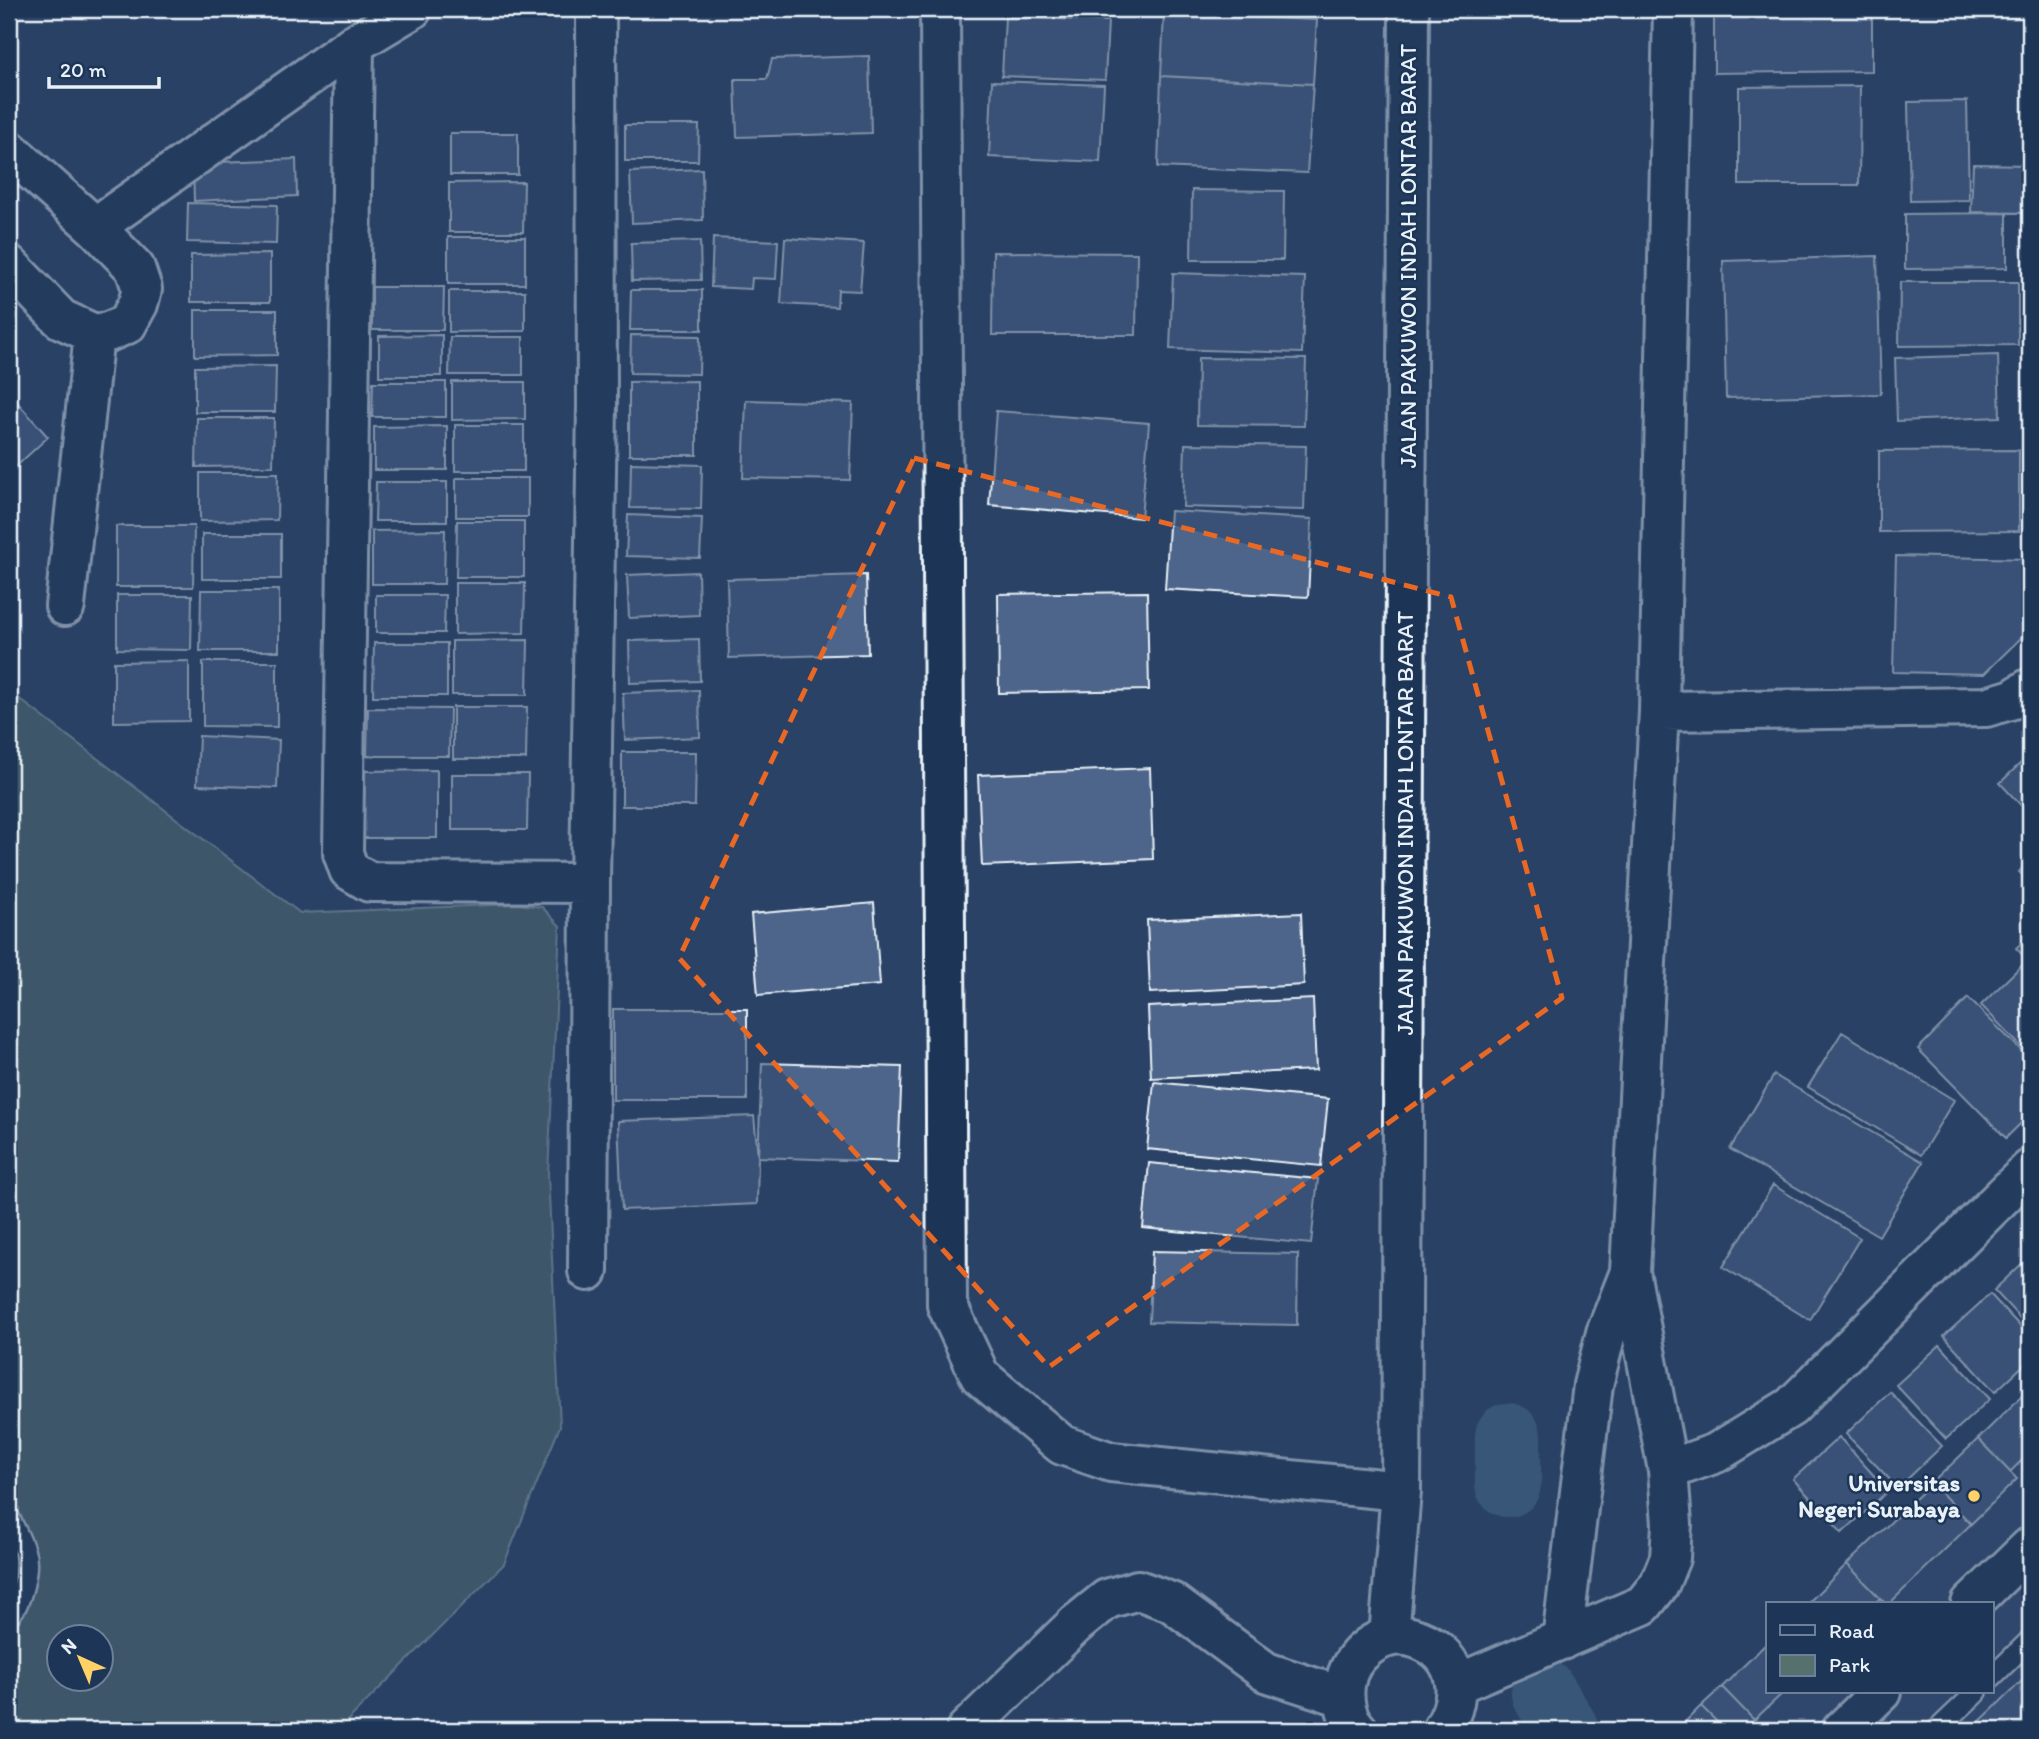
<svg xmlns="http://www.w3.org/2000/svg" width="2039" height="1739" font-family="Itim,sans-serif">
	<style>
		.built { fill: #384f74 }
		.green { fill: #56706d; stroke: #9fb0b2; stroke-width: 2; fill-rule: evenodd }
		.lines { fill: none; stroke-linecap: round; stroke-linejoin: round }
		.river { stroke: #48708f; stroke-width: 66 }
		.building { fill: #4d658a; stroke: #e8f1f8; stroke-width: 2 }
		.lane-casing { stroke: #e8f1f8; stroke-width: 24 }
		.street-casing { stroke: #e8f1f8; stroke-width: 44 }
		.secondary-casing { stroke: #e8f1f8; stroke-width: 44 }
		.lane { stroke: #1d3557; stroke-width: 19 }
		.street { stroke: #1d3557; stroke-width: 38 }
		.secondary { stroke: #1d3557; stroke-width: 38 }
		.marked { fill: none; stroke: #e86824; stroke-width: 5; stroke-dasharray: 14 9; stroke-linejoin: round }
		.poi-dot { fill: #ffd166; stroke: #1d3557; stroke-width: 2.5 }
		.labels { text-anchor: middle; stroke-width: 5; stroke-linejoin: round; paint-order: stroke }
		.street-label { font-size: 23px; fill: #e8f1f8; stroke: #1d3557 }
		.poi-label { font-size: 23px; font-weight: bold; fill: #e8f1f8; stroke: #1d3557; text-anchor: end }
	</style>
	<rect width="100%" height="100%" fill="#2a4266"/>
	<filter id="ink" filterUnits="userSpaceOnUse"><feTurbulence type="fractalNoise" baseFrequency=".0143" numOctaves="2"/><feDisplacementMap in="SourceGraphic" scale="14" xChannelSelector="R" yChannelSelector="G"/><feConvolveMatrix kernelMatrix="1 2 1 2 8 2 1 2 1" color-interpolation-filters="sRGB"/></filter>
	<g filter="url(#ink)">
		<path class="built" d="M2030,1387V1730H1674L1768,1640V1692H1992V1604H1805Z"/>
		<path class="green" d="M9,691L300,913L517,904L542,907L560,926L548,1174L560,1426L504,1564L338,1730H9ZM60,1638H102V1680H60Z"/>
		<g class="lines">
			<path class="river" d="M1508,1436V1484
				M1544,1693L1566,1730"/>
		</g>
		<path class="building" d="M1153,9H1309V13L1164,14H1153Z
			M1714,9H1872V71L1714,73Z
			M1164,14L1317,20L1313,84L1161,76Z
			M1005,17L1108,21L1105,80L1002,76Z
			M869,56L871,133L737,137L735,79H767L772,59Z
			M1161,76L1313,84L1307,173L1158,167Z
			M992,81L1104,85L1100,162L989,157Z
			M1860,86L1859,185H1739V87Z
			M1967,101L1969,200L1910,201L1908,102Z
			M625,125H699L698,161H625Z
			M450,133H518V175H450Z
			M296,159L297,196L194,201L193,163Z
			M1973,164L2030,165V213L1971,212Z
			M702,169L703,220L632,223L630,172Z
			M524,182L523,232H449V183Z
			M1192,190L1284,191L1283,260H1191Z
			M188,203L277,205L276,244L187,242Z
			M2007,213V268L1905,269V214Z
			M448,237H525V284H448Z
			M713,238L778,241L776,279L752,278L751,289L711,287Z
			M785,238L864,243L860,291L838,290L837,307L781,304Z
			M700,241L701,280L632,281L631,243Z
			M993,252L1137,253L1136,335H992Z
			M270,254V302H191V255Z
			M1877,256L1881,394L1726,398L1723,261Z
			M1173,273L1305,277L1302,353L1170,349Z
			M1900,282H2018V345L1899,346Z
			M372,287H444L443,330H372Z
			M631,290H702V330H630Z
			M449,291H525V331L449,332Z
			M195,310H277V355L195,356Z
			M442,335V376H379V336Z
			M631,335L700,336L699,374L630,373Z
			M450,337H523V375H449Z
			M1998,355L2000,417L1897,421L1895,358Z
			M1198,358L1306,359L1304,426L1197,425Z
			M276,366L275,412H195V367Z
			M697,381V455H629V382Z
			M373,382H446V417H372Z
			M452,382H525V419L452,420Z
			M9,393L48,437L9,473Z
			M746,400L853,403L850,480L743,478Z
			M996,411L1149,423L1141,518L989,505Z
			M197,418H274L273,466L196,467Z
			M455,425H524V471H455Z
			M447,426V470H374V427Z
			M1185,444L1306,446L1304,510L1183,507Z
			M2019,450V531L1879,532V451Z
			M631,463L702,465L701,509L630,508Z
			M200,473H278L277,520L200,521Z
			M456,478H528V517H456Z
			M376,482H447V521H375Z
			M1170,511L1312,519L1308,597L1165,589Z
			M628,515L702,518L700,558L626,556Z
			M457,521H524V577H456Z
			M116,526H194L193,587H116Z
			M445,530L444,584H372V531Z
			M202,534H281V579H202Z
			M1896,556L2030,559V629L1984,674L1893,672Z
			M698,572L699,615L629,618L627,575Z
			M866,575L868,654L729,658L727,579Z
			M455,583H525L524,633L455,634Z
			M201,590H279V651H200Z
			M1147,592L1149,690L999,693L998,594Z
			M117,595H192L191,650L117,649Z
			M376,595H445L444,633H376Z
			M699,639L700,681L630,683L629,641Z
			M528,640L527,695H452V641Z
			M374,643H447V696H373Z
			M189,661V721L114,722V662Z
			M203,662H277V727L203,726Z
			M699,690L700,737L625,740L623,693Z
			M453,707H527L526,759H453Z
			M368,708L450,709L449,756H367Z
			M199,736L279,740L277,788L197,785Z
			M622,752H696L695,806H622Z
			M2030,754V815L2000,783Z
			M1150,768L1153,859L982,866L978,775Z
			M437,770V838H363L364,771Z
			M452,774H528L527,830H452Z
			M2030,859V882L2019,872Z
			M874,903L880,985L758,995L751,914Z
			M1301,913L1304,985L1150,993L1147,920Z
			M2030,935V963L2016,948Z
			M2021,966L2030,976V1056L1981,1005Z
			M1968,998L2030,1059V1114L2006,1138L1918,1049Z
			M1313,999L1316,1070L1151,1078L1148,1007Z
			M613,1009H747V1100H613Z
			M1842,1032L1954,1100L1921,1155L1808,1087Z
			M762,1063L902,1067L898,1162L758,1157Z
			M1774,1075L1923,1162L1879,1236L1730,1149Z
			M1154,1082L1328,1099L1321,1166L1147,1149Z
			M754,1116L758,1157L757,1204L622,1210L618,1121Z
			M1149,1163L1318,1179L1311,1244L1143,1228Z
			M1773,1185L1860,1238L1810,1320L1723,1267Z
			M1152,1251L1298,1254L1297,1325L1149,1322Z
			M2030,1256V1329L1994,1290Z
			M1990,1294L2030,1337V1359L1995,1392L1944,1336Z
			M1940,1345L1990,1399L1946,1439L1896,1385Z
			M2030,1388V1452L2010,1472L1978,1439Z
			M1890,1392L1942,1446L1898,1488L1846,1434Z
			M1839,1437L1888,1491L1842,1533L1793,1479Z
			M1978,1439L2017,1479L1971,1524L1932,1483Z
			M1932,1483L1971,1524L1889,1604H1886L1847,1564Z
			M1847,1564L1880,1598L1874,1604H1807Z
			M1768,1642V1692H1784L1754,1720L1722,1687Z
			M2030,1673V1730H1971Z
			M1722,1687L1754,1720L1764,1730H1725L1701,1706Z
			M1701,1706L1725,1730H1677Z"/>
		<g class="lines">
			<g class="lane-casing">
				<path id="lane" d="M9,1517C14,1528 22,1541 25,1553C30,1567 21,1606 9,1615
					M1992,1677L2030,1640
					M1937,1730L1977,1692"/>
			</g>
			<g class="street-casing">
				<path id="street" d="M940,9L947,1305L980,1376L1062,1445L1111,1462L1401,1491
					M354,44L343,853L349,870L369,882L590,883
					M9,150L95,227L135,268L142,289L138,304L127,324L108,332L94,334L61,319L9,265
					M95,227L354,44L412,9
					M65,606L94,334
					M1659,711L1986,707L2013,699L2030,688
					M588,1271L590,883L597,404L596,9
					M1668,1470L1716,1453L1791,1407L2030,1169
					M1389,1637L1401,1491L1409,9
					M1562,1640L1593,1385L1606,1333L1630,1272
					M1457,1684L1643,1605L1659,1585L1670,1558L1672,1524L1668,1470L1630,1272L1659,711L1673,9
					M966,1730L1076,1624L1107,1599L1138,1590L1171,1602L1266,1672L1343,1697
					M1358,1730C1346,1718 1343,1702 1345,1685C1348,1656 1381,1629 1411,1637C1457,1649 1467,1693 1442,1730"/>
			</g>
			<g class="secondary-casing">
				<path id="secondary" d="M1971,1604L2030,1547
					M1842,1730L1881,1692"/>
			</g>
			<use href="#lane" class="lane"/>
			<use href="#street" class="street"/>
			<use href="#secondary" class="secondary"/>
		</g>
	</g>
	<path d="M0 0H2039V1739H0ZM914,458L1451,597L1562,998L1049,1367L679,958Z" fill="#2a4266" fill-opacity=".55" fill-rule="evenodd"/>
	<path class="marked" d="M914,458L1451,597L1562,998L1049,1367L679,958Z"/>
	<circle class="poi-dot" cx="1974" cy="1496" r="7"/>
	<g class="labels">
		<g class="street-label">
			<text transform="translate(1408 256) rotate(-90)" y="8">JALAN PAKUWON INDAH LONTAR BARAT</text>
			<text transform="translate(1405 823) rotate(-90)" y="8">JALAN PAKUWON INDAH LONTAR BARAT</text>
		</g>
		<g class="poi-label">
			<text x="1960" y="1491">Universitas<tspan x="1960" dy="26">Negeri Surabaya</tspan></text>
		</g>
	</g>
	<rect width="2039" height="1739" fill="none" stroke="#1d3557" stroke-width="35"/>
	<rect x="18" y="18" width="2004" height="1704" fill="none" stroke="#e8f1f8" stroke-width="2.5" filter="url(#ink)"/>
	<rect x="1766" y="1602" width="228" height="91" fill="#1d3557" stroke="#6e8097" stroke-width="2"/>
	<rect x="1780" y="1625" width="35" height="10" fill="#1d3557" stroke="#6e8097" stroke-width="2"/>
	<text x="1829" y="1638" font-size="21" fill="#e8f1f8">Road</text>
	<rect x="1780" y="1655" width="35" height="21" fill="#56706d" stroke="#6e8097" stroke-width="2"/>
	<text x="1829" y="1672" font-size="21" fill="#e8f1f8">Park</text>
	<g transform="translate(80 1658) rotate(316)"><circle r="33" fill="#1d3557" stroke="#6e8097" stroke-width="2"/>
	<path d="M0-5L12 26L0 18L-12 26Z" fill="#ffd166"/>
	<text y="-10" font-size="19" font-weight="bold" text-anchor="middle" fill="#e8f1f8">N</text>
	</g>
	<path d="M49 77v10h110v-10" fill="none" stroke="#e8f1f8" stroke-width="3.5"/>
	<text x="60" y="77" font-size="21" fill="#e8f1f8" stroke="#1d3557" stroke-width="5" paint-order="stroke">20 m</text>
</svg>
